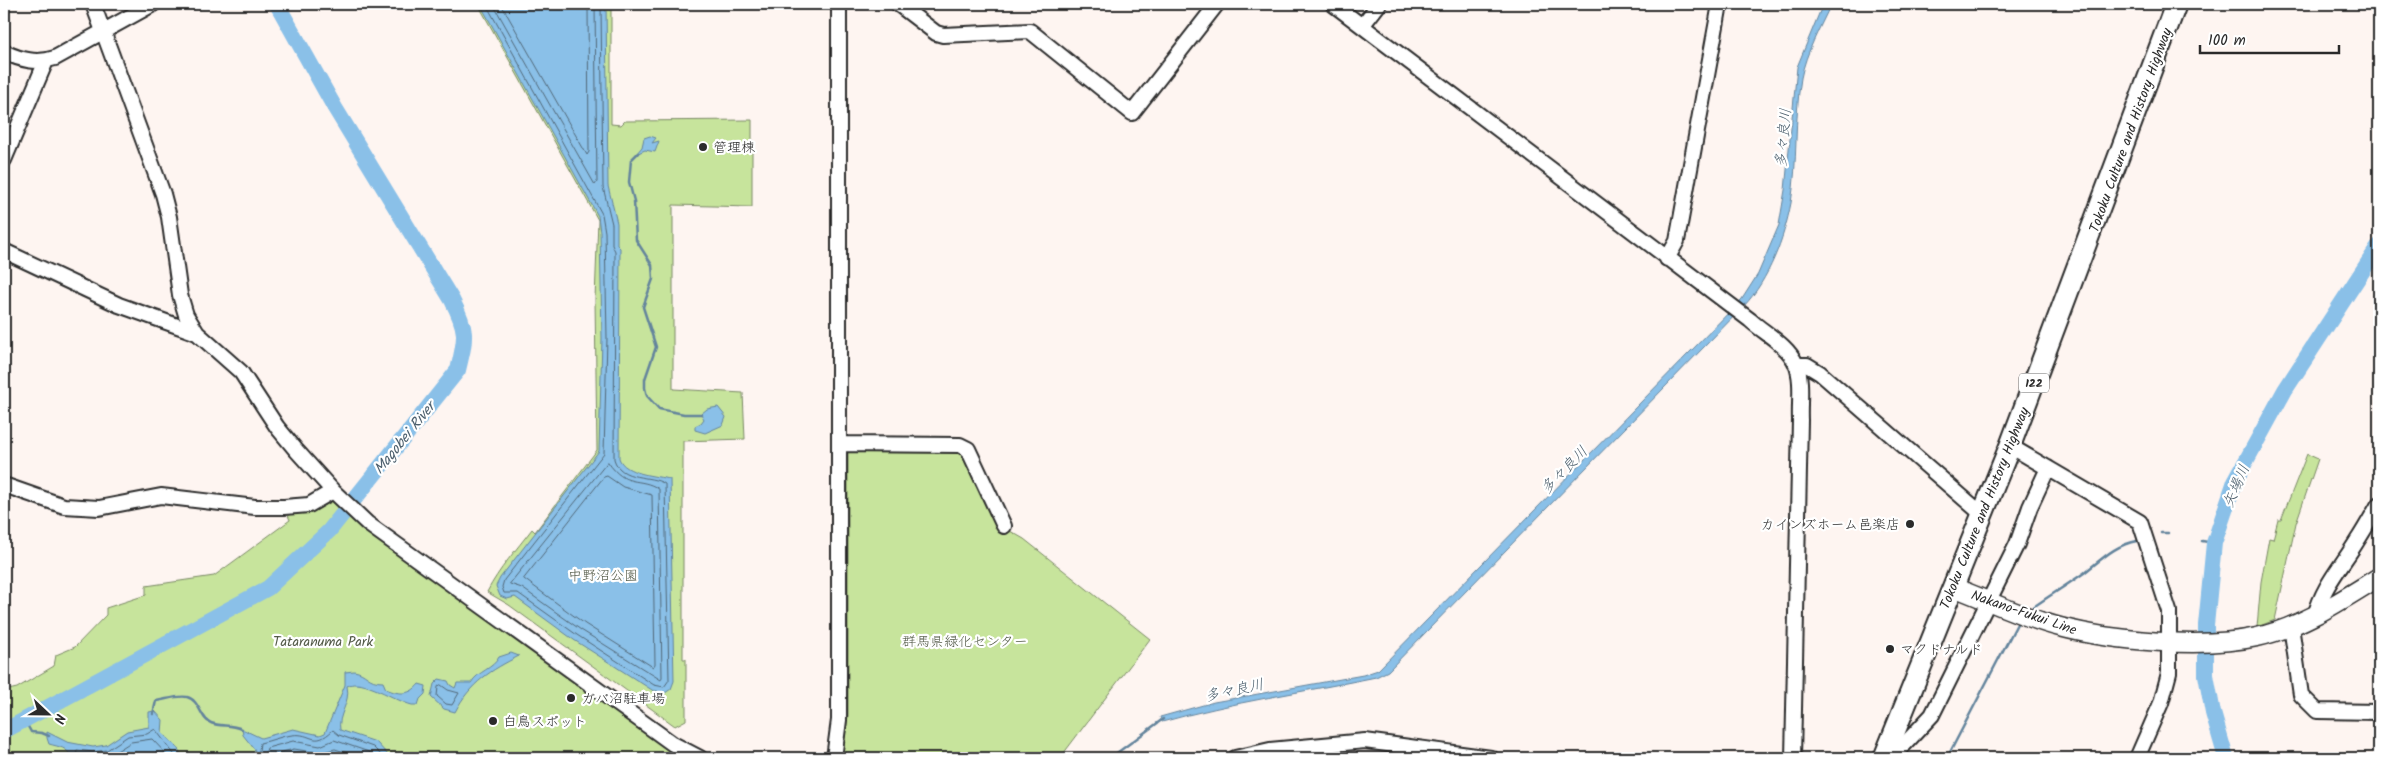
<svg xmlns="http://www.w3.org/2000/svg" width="2383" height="762" font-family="Kalam,'Klee One',sans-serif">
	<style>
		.green { fill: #c7e49c; stroke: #798864 }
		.water { fill: #8ac0e8; stroke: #64849c }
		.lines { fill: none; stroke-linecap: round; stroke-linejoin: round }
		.shore { stroke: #516777; stroke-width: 1 }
		.stream { stroke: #64849c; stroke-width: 2.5 }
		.river { stroke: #8ac0e8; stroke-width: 16 }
		.minor-casing { stroke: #2b2b2b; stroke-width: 18 }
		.major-casing { stroke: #2b2b2b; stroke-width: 21 }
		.highway-casing { stroke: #2b2b2b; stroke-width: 24 }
		.minor { stroke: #fff; stroke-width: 14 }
		.major { stroke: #fff; stroke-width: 18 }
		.highway { stroke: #fff; stroke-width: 20 }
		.poi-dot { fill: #2b2b2b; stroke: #fff; stroke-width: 2 }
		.labels { text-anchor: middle; stroke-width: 4.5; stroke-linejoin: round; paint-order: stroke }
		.shield { fill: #fff; stroke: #6b6b6b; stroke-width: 1 }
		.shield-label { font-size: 12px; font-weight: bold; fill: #2b2b2b }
		.street-label { font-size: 14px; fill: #2b2b2b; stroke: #fff }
		.poi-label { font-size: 14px; fill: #2b2b2b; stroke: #fff; text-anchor: start }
		.park-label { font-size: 14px; fill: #525947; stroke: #fff }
		.water-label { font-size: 15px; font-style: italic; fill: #4c5f6d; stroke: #fff }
	</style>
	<rect width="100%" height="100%" fill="#fef5f1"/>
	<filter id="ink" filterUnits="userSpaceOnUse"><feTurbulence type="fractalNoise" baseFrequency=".02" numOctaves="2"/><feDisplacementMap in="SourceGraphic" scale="10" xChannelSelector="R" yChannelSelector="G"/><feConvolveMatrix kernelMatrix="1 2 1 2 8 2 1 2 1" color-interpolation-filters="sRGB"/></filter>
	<g filter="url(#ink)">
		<path class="green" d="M478,4H611V124L621,125L625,121L752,120V207L673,205V389L743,393L745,439L683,441V659H686V720L675,726L509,605L487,592C499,569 516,550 532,529L535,532L597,450L595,299L598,220Z
			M848,448L959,449L964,452L1000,528L1010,531L1024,539L1150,639L1060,758H842L848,716Z
			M2307,454L2318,459L2296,523L2275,620L2257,627L2261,582L2269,538L2273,539L2278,520H2281Z
			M332,499L687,758H4V691L17,688L54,666L56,655L75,647L106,615V608L146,595V586L214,576L290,520L286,511C302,511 321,512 332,499Z"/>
		<path class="water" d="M480,4H606L608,186L617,223V245L620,248L619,458C624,474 656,476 670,479L674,681L671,689L665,693L652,690L574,640L515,597L507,599L500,596L496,586L500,578L599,451L602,338L600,232L598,216Z
			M1823,4H1831C1820,28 1806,52 1801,78C1794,119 1798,162 1791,203C1784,239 1769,279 1744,306L1388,671L1376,677C1304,692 1232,702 1162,722L1160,717L1214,702L1363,675L1378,670L1742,299L1758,274L1779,225L1785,190L1797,67Z
			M650,136L656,138L652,143L659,141L655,152L645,150L636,154L642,147L644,138Z
			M718,407L726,417L723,425L705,433L695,430V426L701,423L704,419L701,414L707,409Z
			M511,653L519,656C491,670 470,683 455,712L444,709L431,697L434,684L439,679L448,681L450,685L455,688L457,683H471C478,671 493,669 499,657Z
			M354,671C367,673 367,682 383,682L386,689C400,695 410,695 419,684L426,686L425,694L420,699L418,705H412C395,701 362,677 347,686C351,703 337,715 340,730L376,742L388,755L398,758H252L255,750L243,735L242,729L261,738L293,729L320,735L325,733L345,685V672Z
			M155,711L163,720L162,733L177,747L183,758H71C68,747 59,747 49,744L47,738V732L67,742L93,747L106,745L127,731L149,727V712Z"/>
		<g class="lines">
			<path class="shore" d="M486,4L602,214L605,232L607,338L604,453L504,580L502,587L504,593H518L577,635L654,685L664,687L669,680L665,484C650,474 621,482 614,459L615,251L612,245V224L603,187L601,4
				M493,4L595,185L597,182L595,4
				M501,4L587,155L589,152L588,4
				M608,462C626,489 639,476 659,489L662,677L661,680L581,630L522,588L510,584Z
				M604,477L607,476L623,487L652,495L655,664L653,667L585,624L524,579Z
				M441,685L448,690L459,693L452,705L446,704L437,696L438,687Z
				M76,758L77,750L93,752L107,750L128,736L147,734L155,729L177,758
				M82,758L109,756L131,742L152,739L170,758
				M258,758L260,743C271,741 281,736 292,735C313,732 313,749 333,730L339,735L373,747L384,758
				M264,758L267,748L293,741L320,746L334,740L369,752L376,758
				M272,758L274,754L294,749L319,753L335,749L364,758"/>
			<path class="stream" d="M638,153L631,160L629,182L634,201L636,240L652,265L653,279L643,307L656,347L645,379V388L647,396L659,409L684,414H701
				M2161,533H2168
				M2202,541L2214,543
				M2032,608C2049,596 2067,585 2084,573C2102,559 2115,545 2137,541
				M153,714L156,701C165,700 178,695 187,697C200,700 200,719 211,723C221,727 230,724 242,729
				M25,721L31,732L42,733L49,736
				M1110,758L1163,719
				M1947,758L2019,620"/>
			<path class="river" d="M4,731L268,588L329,531L458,370C466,337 468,331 452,300L335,108L277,4
				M2226,758L2213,713L2206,675V625L2214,543L2235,481L2285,390L2379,246"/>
			<g class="minor-casing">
				<path id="minor" d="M93,4L163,194L169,217L180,295L186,315L197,333L241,372L277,427L296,450L333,491L368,524L673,744L700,758
					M898,4L936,33L943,35L1030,31L1132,113L1217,4
					M1333,4L1750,320C1764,333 1788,345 1796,364C1803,380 1799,403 1800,420L1793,758
					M1362,26L1379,4
					M4,52C21,60 37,64 55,58L153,4
					M4,160L46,61
					M4,251L119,305L197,333
					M1667,259L1677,241L1720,4
					M1796,365H1807L1820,373L1983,515
					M840,444L960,445L968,449L1004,526
					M2010,446L2140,522L2169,611V673L2161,703L2137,758
					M4,485L64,506L99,508L161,496L255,507H284L309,505L333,491
					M2315,616C2323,586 2341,567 2357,541C2365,529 2372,516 2379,504
					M2291,626L2301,695L2317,711L2379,712
					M1886,754L1902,747L1932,715L2017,544L2030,507L2048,468
					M834,758L839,720V4
					M1235,758L1270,750L1365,741L1491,758"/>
			</g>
			<g class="major-casing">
				<path id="major" d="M1953,587C1988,600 2024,618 2060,627C2113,641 2203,649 2257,637C2302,627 2340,601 2379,577"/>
			</g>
			<g class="highway-casing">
				<path id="highway" d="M1884,758L2010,446L2176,4"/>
			</g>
			<use href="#minor" class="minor"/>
			<use href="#major" class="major"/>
			<use href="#highway" class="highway"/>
		</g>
	</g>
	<g class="poi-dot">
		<circle cx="703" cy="147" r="5"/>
		<circle cx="1910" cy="524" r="5"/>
		<circle cx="1890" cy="649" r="5"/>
		<circle cx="571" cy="698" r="5"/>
		<circle cx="493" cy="721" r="5"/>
	</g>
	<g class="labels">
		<rect class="shield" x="2019" y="373.5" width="30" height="19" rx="4"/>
		<g class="shield-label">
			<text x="2034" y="387">122</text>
		</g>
		<g class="street-label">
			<text transform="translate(2130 130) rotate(-70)" y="5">Tokoku Culture and History Highway</text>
			<text transform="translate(1984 508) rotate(-68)" y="5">Tokoku Culture and History Highway</text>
			<text transform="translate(2024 612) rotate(19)" y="5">Nakano-Fukui Line</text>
		</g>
		<g class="poi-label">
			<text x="713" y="152">管理棟</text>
			<text x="1900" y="529" text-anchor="end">カインズホーム邑楽店</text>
			<text x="1900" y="654">マクドナルド</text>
			<text x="581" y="703">ガバ沼駐車場</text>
			<text x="503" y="726">白鳥スポット</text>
		</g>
		<g class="park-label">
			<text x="603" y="580">中野沼公園</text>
			<text x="323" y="646">Tataranuma Park</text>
			<text x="965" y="646">群馬県緑化センター</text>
		</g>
		<g class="water-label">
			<text transform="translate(1783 138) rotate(-85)" y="5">多々良川</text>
			<text transform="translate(404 438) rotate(-51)" y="5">Magobei River</text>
			<text transform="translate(1564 470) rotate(-46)" y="5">多々良川</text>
			<text transform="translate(2236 486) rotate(-67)" y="5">矢場川</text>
			<text transform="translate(1234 690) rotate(-12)" y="5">多々良川</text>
		</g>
	</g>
	<rect width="2383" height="762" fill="none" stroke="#fff" stroke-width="20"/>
	<rect x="10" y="10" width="2363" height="742" fill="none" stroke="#2b2b2b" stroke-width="2" filter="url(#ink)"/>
	<g transform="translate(48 714) rotate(112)" stroke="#ffffff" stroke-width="4" paint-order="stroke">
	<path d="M0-4L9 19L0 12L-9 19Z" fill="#2b2b2b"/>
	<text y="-8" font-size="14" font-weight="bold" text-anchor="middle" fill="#2b2b2b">N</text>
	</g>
	<path d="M2200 45v8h139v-8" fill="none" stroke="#2b2b2b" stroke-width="2.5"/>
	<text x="2208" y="45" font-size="15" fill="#2b2b2b" stroke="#ffffff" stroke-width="4" paint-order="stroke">100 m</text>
</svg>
